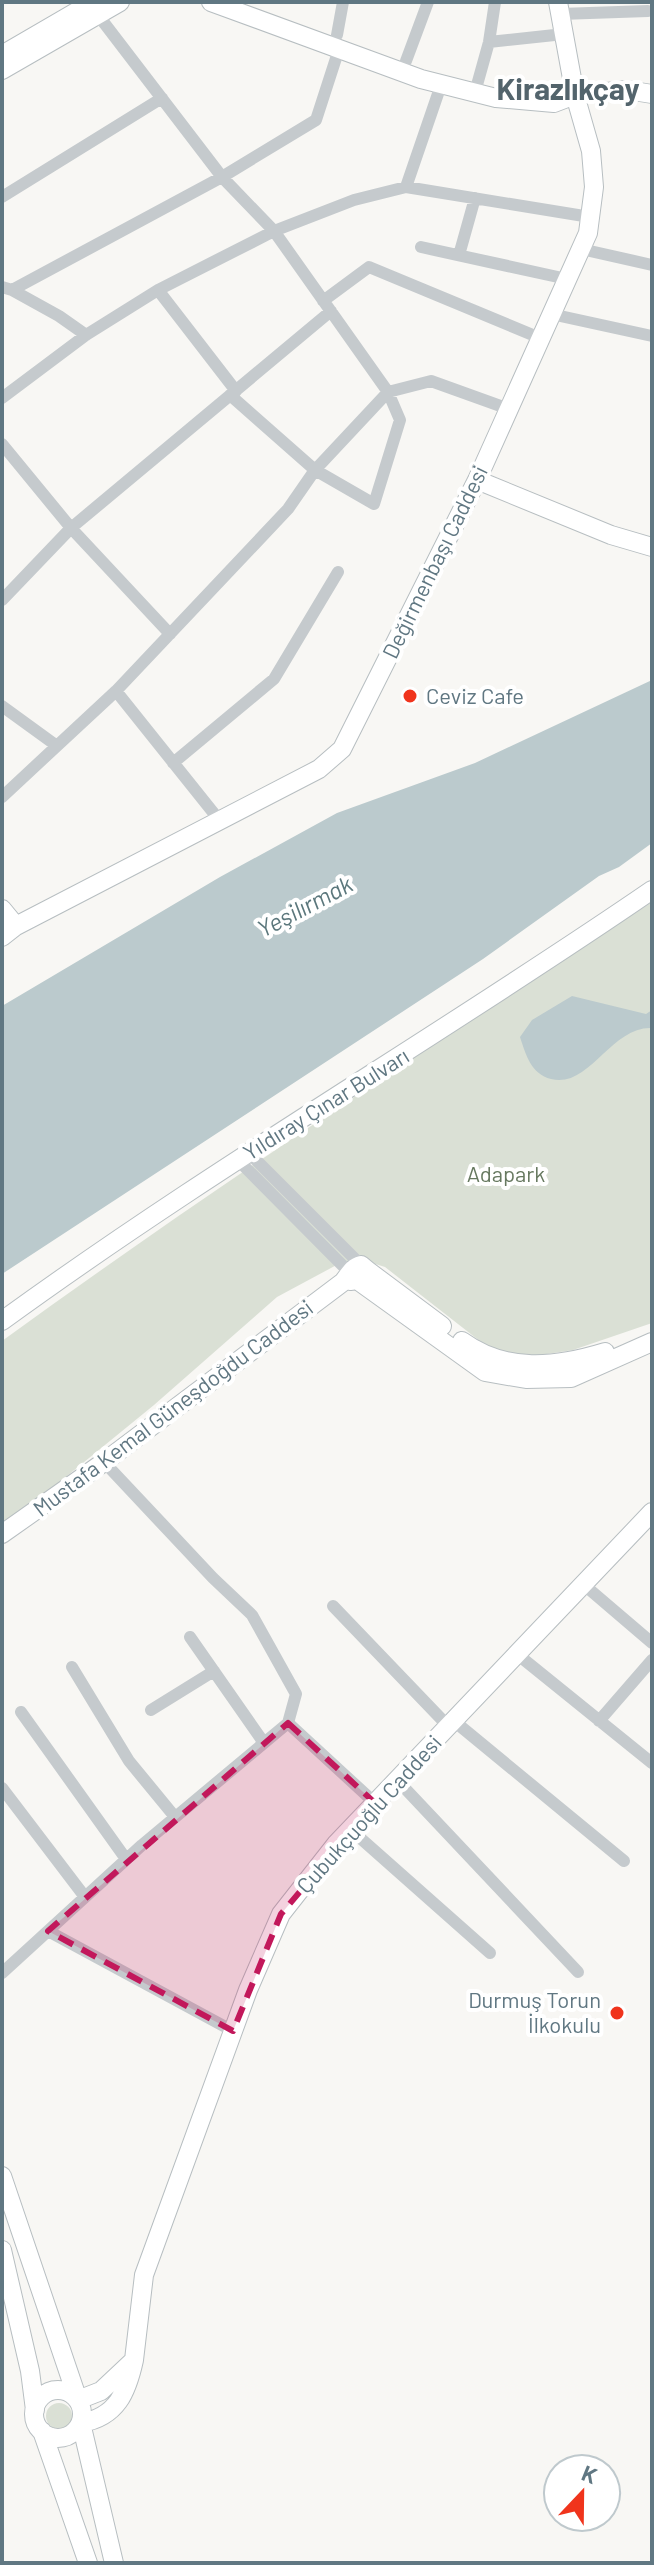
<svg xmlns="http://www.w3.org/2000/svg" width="654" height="2565" font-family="Barlow,sans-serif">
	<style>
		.green { fill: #dae0d5 }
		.water { fill: #bbcacd }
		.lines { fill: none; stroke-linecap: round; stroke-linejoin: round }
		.secondary-casing { stroke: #b7bec1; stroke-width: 20 }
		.street { stroke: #c5cacd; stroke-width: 12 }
		.secondary { stroke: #fff; stroke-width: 18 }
		.marked { fill: #c2185b; fill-opacity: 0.2; stroke: #c2185b; stroke-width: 6; stroke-dasharray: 16 10; stroke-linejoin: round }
		.poi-dot { fill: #f0341c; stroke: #fff; stroke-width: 3 }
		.labels { text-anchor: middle; stroke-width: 8; stroke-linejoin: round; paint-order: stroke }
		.street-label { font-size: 22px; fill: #607782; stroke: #fff }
		.poi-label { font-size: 22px; fill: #607782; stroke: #fff; text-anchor: start }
		.park-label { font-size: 22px; fill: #677960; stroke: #fff }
		.water-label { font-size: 24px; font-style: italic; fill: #5b777c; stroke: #fff }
		.district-label { font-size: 30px; font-weight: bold; fill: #53646c; stroke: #fff }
	</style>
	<rect width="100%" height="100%" fill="#f8f7f4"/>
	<path class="green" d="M652,902V1323L573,1350L527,1357L490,1349L385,1267L366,1261H344L277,1297L154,1405L29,1507L2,1524V1341C214,1187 433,1044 652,902Z
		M46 2416a13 13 0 1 1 26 0a13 13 0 1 1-26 0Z"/>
	<path class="water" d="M652,680V843L619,867L599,876L483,959L2,1274V1006L220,877L337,813L475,763Z
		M572,996L646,1014L652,1010V1028C611,1026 589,1089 551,1079C531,1074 526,1055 520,1037L532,1020Z"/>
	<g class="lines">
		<g class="secondary-casing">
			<path id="secondary" d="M211,2L421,79L496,98L554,103L575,95L627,90L652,94
				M2,55L93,2
				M2,70L120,2
				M477,480L611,535L652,547
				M2,909L16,926
				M2,937L16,926L319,769L342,749L477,480L588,233L594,187L591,151L575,95L558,2
				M367,1270L442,1326
				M350,1281L357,1280L485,1372L526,1379L571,1378L652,1342
				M2,1321C212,1168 438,1037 652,890
				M462,1341C506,1373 556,1367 605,1352
				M2,1534L104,1462L343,1282C349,1275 352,1267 361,1265L367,1270L365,1275L357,1280L350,1273
				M2,2176L78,2400L101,2391L134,2360C127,2392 117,2417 81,2423L114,2563
				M2,2250L30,2371L35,2410
				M134,2360L144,2275L248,1990L281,1914L336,1844L652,1512
				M34 2414a24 24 0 1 1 48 0a24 24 0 1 1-48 0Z
				M42,2431L88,2563"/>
		</g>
		<path class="street" d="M560,14L648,11
			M98,15L222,177L274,231L388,392L400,420L374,504L315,470L230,395
			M337,35L343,2
			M489,42L564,34
			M406,61L428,2
			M477,85L489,42L495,2
			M406,187L441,85
			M2,197L162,98
			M421,247L567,279
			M581,249L652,265
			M459,255L475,198
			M2,287L12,290L222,177L316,120L339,49
			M12,290L59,316L86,335
			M158,290L236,391
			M323,301L369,267L540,338
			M551,314L652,336
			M2,398L86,335L158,290L274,231L354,200L406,187L590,217
			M2,444L71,528L170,634
			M2,600L71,528L331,311
			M116,691L220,821
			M2,706L57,746
			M173,763L274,679L338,572
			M2,797L116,691L288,509L315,470L388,392L431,381L509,409
			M249,1153L361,1265
			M238,1160L350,1273
			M583,1584L652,1643
			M333,1606L448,1726
			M190,1637L264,1743
			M517,1654L652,1763
			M72,1667L129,1761L175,1817
			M151,1710L214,1671
			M21,1712L126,1859
			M454,1721L624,1861
			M599,1721L652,1660
			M288,1723L375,1803
			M397,1780L578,1972
			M2,1788L85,1897
			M350,1829L490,1953
			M48,1931L233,2031
			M2,1973L142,1845L288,1723L296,1694L252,1615L213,1578L104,1462"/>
		<use href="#secondary" class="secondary"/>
	</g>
	<path class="marked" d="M288,1723L375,1803L281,1914L233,2031L48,1931Z"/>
	<g class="poi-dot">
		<circle cx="410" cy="696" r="8"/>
		<circle cx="617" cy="2013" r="8"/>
	</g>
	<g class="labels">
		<g class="street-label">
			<text transform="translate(435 562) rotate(-64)" y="8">Değirmenbaşı Caddesi</text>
			<text transform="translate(326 1104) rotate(-32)" y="8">Yıldıray Çınar Bulvarı</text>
			<text transform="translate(173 1408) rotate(-37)" y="8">Mustafa Kemal Güneşdoğdu Caddesi</text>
			<text transform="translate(369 1814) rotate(-48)" y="8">Çubukçuoğlu Caddesi</text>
		</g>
		<g class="poi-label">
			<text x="426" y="704">Ceviz Cafe</text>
			<text x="601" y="2008" text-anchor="end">Durmuş Torun<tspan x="601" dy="25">İlkokulu</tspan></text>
		</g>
		<g class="park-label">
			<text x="506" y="1182">Adapark</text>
		</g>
		<g class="water-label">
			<text transform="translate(305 907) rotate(-28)" y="8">Yeşilırmak</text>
		</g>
		<g class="district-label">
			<text x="568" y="100">Kirazlıkçay</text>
		</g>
	</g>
	<rect width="654" height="2565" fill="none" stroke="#607782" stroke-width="8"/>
	<g transform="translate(582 2493) rotate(22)"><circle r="38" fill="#ffffff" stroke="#bfc9cd" stroke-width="2"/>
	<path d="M0-6L14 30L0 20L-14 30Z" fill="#f0341c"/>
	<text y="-12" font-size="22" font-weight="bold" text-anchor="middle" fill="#607782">K</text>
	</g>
</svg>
